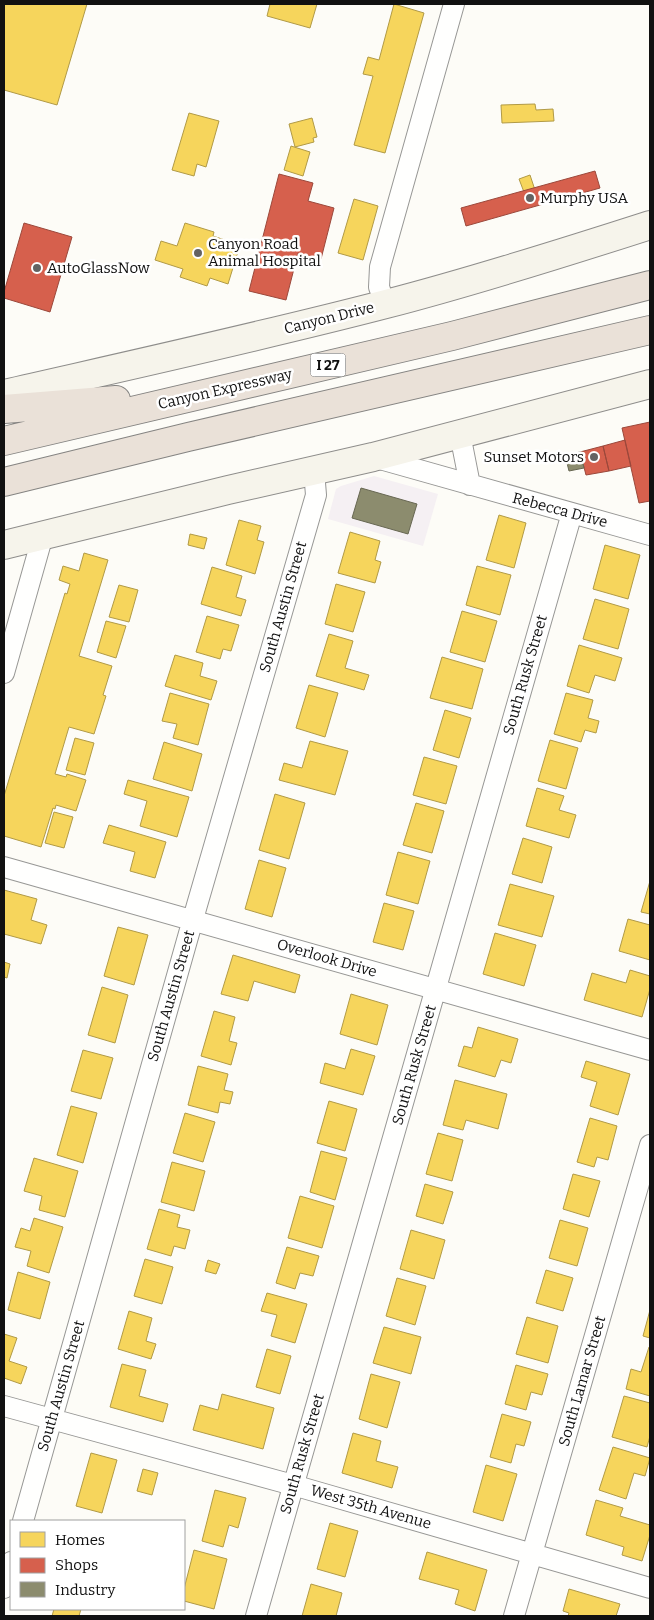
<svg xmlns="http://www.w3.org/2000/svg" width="654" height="1620" font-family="Bitter,serif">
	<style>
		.industrial { fill: #f5f0f3 }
		.homes { fill: #f6d55c; stroke: #b19a46 }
		.shops { fill: #d6604d; stroke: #9b483b }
		.industry { fill: #8c8c6e; stroke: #676752 }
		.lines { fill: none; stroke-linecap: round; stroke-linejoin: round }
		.street-casing { stroke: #979795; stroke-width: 22 }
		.secondary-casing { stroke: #8e8d8b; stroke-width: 30 }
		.highway-casing { stroke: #858482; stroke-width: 30 }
		.street { stroke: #fffffe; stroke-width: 20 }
		.secondary { stroke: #f6f4eb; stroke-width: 28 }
		.highway { stroke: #eae1d8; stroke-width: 28 }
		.poi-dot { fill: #646362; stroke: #fff; stroke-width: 2 }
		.labels { text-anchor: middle; stroke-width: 5; stroke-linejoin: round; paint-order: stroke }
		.shield { fill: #fff; stroke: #585858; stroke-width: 1 }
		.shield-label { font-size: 14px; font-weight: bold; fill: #111 }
		.poi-label { font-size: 15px; fill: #111; stroke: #fff; text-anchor: start }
		.street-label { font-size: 15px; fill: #111; stroke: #fff }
	</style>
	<rect width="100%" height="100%" fill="#fdfcf7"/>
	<path class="industrial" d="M374,476L438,494L423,546L328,519L336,489L341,486Z"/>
	<path class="homes" d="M4,4H87L57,105L4,90Z
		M270,4H317L310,28L267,16Z
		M394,4L424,13L385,153L354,145L373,76L363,74L368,57L379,60Z
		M535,104L536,110L553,109L554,121L502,123L501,105Z
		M189,113L219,121L206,167L197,164L194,176L172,170Z
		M312,118L317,137L313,138L314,142L295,147L289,124Z
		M291,146L310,152L303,176L284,170Z
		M530,175L537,196L527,200L519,179Z
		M354,199L378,206L363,260L338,253Z
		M185,223L214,232L213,236L240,245L228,284L210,278L207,286L180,277L183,269L155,260L161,241L177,246Z
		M499,515L526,523L514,568L486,560Z
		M239,520L261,526L257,540L264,542L255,574L226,565Z
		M350,532L380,541L375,560L381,562L375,583L338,573Z
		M190,534L207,538L204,549L188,545Z
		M605,545L640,555L628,599L593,589Z
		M84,553L108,560L79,656L112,666L103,695L106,696L94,734L69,727L55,774L66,777L67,774L86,780L76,811L56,805L55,809L53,808L41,847L4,836V796L65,593L67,594L70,584L59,580L63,566L79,571Z
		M477,566L511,575L500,615L466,605Z
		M212,567L242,576L236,597L246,600L241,616L201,604Z
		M336,584L365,592L353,632L325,624Z
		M119,585L138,590L129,622L109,617Z
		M595,599L629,609L618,649L583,639Z
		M462,611L497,621L485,662L450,652Z
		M207,616L239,625L231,651L223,649L220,659L196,652Z
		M106,621L126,626L116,658L97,652Z
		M329,634L353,641L345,668L369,675L364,690L316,676Z
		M579,645L622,658L615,681L595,675L589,693L567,686Z
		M175,655L203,663L200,676L217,681L211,700L165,686Z
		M442,657L483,669L472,709L430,698Z
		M309,685L338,693L325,737L296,728Z
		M170,693L209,704L198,745L173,738L177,724L162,721Z
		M566,693L593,700L588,718L599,721L596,733L585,730L581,742L554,734Z
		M445,710L471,718L459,758L433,750Z
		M75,738L94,743L85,775L66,770Z
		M550,740L578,748L566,789L538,781Z
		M310,741L348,751L335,795L279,780L284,763L302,768Z
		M164,742L202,754L192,791L153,779Z
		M424,757L457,766L446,804L413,795Z
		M128,780L189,797L177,837L140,826L147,801L124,794Z
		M537,788L564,796L559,810L576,815L569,838L526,826Z
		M275,794L305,803L289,859L259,850Z
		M416,803L444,811L432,853L403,845Z
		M54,812L73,817L64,848L45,843Z
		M109,825L166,842L155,878L130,871L135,852L103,843Z
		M523,838L552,847L542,883L512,874Z
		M398,852L430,861L418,904L386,895Z
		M259,860L286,868L272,917L245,909Z
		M650,881V914L641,912Z
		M510,884L554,896L542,937L498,925Z
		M4,890L37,899L31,920L47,925L41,944L4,934Z
		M384,903L414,911L403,950L373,942Z
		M628,919L650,925V960L619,951Z
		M118,927L148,935L134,985L104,976Z
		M495,933L536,945L524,986L483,974Z
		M233,955L300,975L295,993L254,981L248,1001L221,994Z
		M4,962L10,964L7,978L4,977Z
		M630,970L650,976V989L642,1017L584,1000L592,973L626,983Z
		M102,987L128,995L115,1043L88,1035Z
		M351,994L388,1005L377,1045L340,1034Z
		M214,1011L235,1017L229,1041L237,1043L231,1065L201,1056Z
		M478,1027L518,1039L511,1063L501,1060L495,1077L458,1066L464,1046L472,1048Z
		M351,1049L375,1056L363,1095L320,1083L325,1063L345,1069Z
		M83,1050L113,1058L101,1099L71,1091Z
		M586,1061L630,1074L618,1115L590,1106L597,1082L581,1077Z
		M198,1066L228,1074L224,1090L233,1092L230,1104L220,1102L218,1113L188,1105Z
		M455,1080L507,1094L498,1129L466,1120L463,1130L443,1125Z
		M329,1101L357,1109L345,1151L317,1143Z
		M71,1106L97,1113L83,1163L57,1155Z
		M185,1113L215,1122L203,1162L173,1153Z
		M590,1118L617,1126L608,1160L597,1157L594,1167L577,1162Z
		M438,1133L463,1140L452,1181L426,1174Z
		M321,1151L347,1158L335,1200L310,1192Z
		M34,1158L78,1171L65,1217L39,1210L42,1196L24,1191Z
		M172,1162L205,1171L194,1211L161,1202Z
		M573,1174L600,1181L589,1217L563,1209Z
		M425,1184L453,1192L443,1224L416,1216Z
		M300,1196L334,1206L322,1248L288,1238Z
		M159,1209L180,1215L177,1227L190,1230L185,1249L174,1246L171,1256L147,1249Z
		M34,1218L63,1227L49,1273L27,1266L31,1251L15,1247L21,1228L30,1231Z
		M560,1220L588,1228L577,1266L549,1258Z
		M411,1230L445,1240L434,1279L400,1269Z
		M287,1247L319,1256L313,1276L300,1273L295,1289L276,1283Z
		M145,1259L173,1267L162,1304L134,1296Z
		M208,1260L220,1264L216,1274L205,1271Z
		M546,1270L573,1278L563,1311L536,1303Z
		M18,1272L50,1282L40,1319L8,1310Z
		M397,1278L426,1286L415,1325L386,1316Z
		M267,1293L307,1304L295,1343L271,1336L277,1315L261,1311Z
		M650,1310V1338L643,1336Z
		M129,1311L152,1318L146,1341L156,1344L151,1359L118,1349Z
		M527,1317L558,1326L548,1363L516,1354Z
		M384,1327L421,1337L411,1374L373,1363Z
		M4,1334L17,1338L9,1361L27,1367L21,1384L4,1378Z
		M649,1347L650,1348V1396L626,1389L631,1369L641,1372Z
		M267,1349L291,1356L280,1394L256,1387Z
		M122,1364L146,1370L139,1396L168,1404L163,1422L110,1407Z
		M516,1365L548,1374L542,1395L531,1392L526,1410L505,1404Z
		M371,1374L400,1382L387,1428L359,1419Z
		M222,1394L274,1408L263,1449L193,1430L200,1405L218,1410Z
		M624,1396L650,1403V1436L647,1447L612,1437Z
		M502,1414L531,1422L524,1446L516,1444L511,1463L490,1457Z
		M353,1433L381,1441L376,1461L398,1467L392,1488L342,1473Z
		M613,1447L650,1458L645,1476L634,1473L626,1499L599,1490Z
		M91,1453L117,1460L102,1513L76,1506Z
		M486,1465L517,1474L503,1521L473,1512Z
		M143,1469L158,1473L152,1495L137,1491Z
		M215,1490L246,1498L238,1528L229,1525L223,1547L202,1541Z
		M596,1500L623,1508L620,1516L650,1525V1535L642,1561L622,1555L624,1547L586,1535Z
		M330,1523L358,1531L345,1577L317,1569Z
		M194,1550L227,1559L214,1609L184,1601V1589Z
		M427,1552L487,1570L475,1611L455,1604L459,1590L419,1579Z
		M311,1584L342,1593L336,1616H302Z
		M569,1589L620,1604L616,1616H568L569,1613L563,1611Z
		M54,1609H81L79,1616H52Z"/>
	<path class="shops" d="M595,171L600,188L466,226L461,208Z
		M279,174L313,183L308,201L334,208L321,259L298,253L286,300L249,291Z
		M24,223L72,237L50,312L4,298V292Z
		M650,422V501L639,503L622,428Z
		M625,440L631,466L609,471L603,446Z
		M603,446L609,471L586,475L580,452Z"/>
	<path class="industry" d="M580,452L584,468L569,471L565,455Z
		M361,488L417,504L408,534L352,518Z"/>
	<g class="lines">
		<g class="street-casing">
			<path id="street" d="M385,304L379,287L380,267L454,4
				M460,434L470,485
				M373,457L650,535
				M4,673L43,535
				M4,867L650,1050
				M4,1406L293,1485L650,1588
				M23,1521L197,905L316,495L314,471
				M4,1588L11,1562
				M256,1616L572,513
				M514,1616L650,1145"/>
		</g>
		<g class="secondary-casing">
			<path id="secondary" d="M4,394C131,365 259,337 386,304C475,281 563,253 650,225
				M4,545L228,490L373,457L650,384"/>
		</g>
		<g class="highway-casing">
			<path id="highway" d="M4,409L116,400
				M4,441L452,336L650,285
				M4,482L188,437L650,330"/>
		</g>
		<use href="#street" class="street"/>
		<use href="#secondary" class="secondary"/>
		<use href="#highway" class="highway"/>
	</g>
	<g class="poi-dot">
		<circle cx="530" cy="198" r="5"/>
		<circle cx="198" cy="253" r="5"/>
		<circle cx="37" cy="268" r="5"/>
		<circle cx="594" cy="457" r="5"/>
	</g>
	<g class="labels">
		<rect class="shield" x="310.5" y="353.5" width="35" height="23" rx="4"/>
		<g class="shield-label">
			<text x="328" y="370">I 27</text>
		</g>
		<g class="poi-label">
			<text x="540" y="203">Murphy USA</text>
			<text x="208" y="249">Canyon Road<tspan x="208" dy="17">Animal Hospital</tspan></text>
			<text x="47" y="273">AutoGlassNow</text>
			<text x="584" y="462" text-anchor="end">Sunset Motors</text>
		</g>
		<g class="street-label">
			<text transform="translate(329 318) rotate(-14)" y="5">Canyon Drive</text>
			<text transform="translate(225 389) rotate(-13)" y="5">Canyon Expressway</text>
			<text transform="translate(560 510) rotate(15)" y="5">Rebecca Drive</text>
			<text transform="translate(283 607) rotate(-74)" y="5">South Austin Street</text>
			<text transform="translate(525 675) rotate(-74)" y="5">South Rusk Street</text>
			<text transform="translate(327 958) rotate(16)" y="5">Overlook Drive</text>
			<text transform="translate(171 996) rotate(-74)" y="5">South Austin Street</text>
			<text transform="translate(414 1065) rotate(-74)" y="5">South Rusk Street</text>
			<text transform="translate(582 1381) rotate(-74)" y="5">South Lamar Street</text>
			<text transform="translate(61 1386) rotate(-74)" y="5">South Austin Street</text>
			<text transform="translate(302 1454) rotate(-74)" y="5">South Rusk Street</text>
			<text transform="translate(371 1507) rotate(16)" y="5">West 35th Avenue</text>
		</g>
	</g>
	<rect width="654" height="1620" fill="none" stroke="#111111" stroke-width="10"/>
	<rect x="10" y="1520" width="175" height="90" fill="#ffffff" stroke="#a0a0a0"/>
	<rect x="20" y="1532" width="25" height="15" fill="#f6d55c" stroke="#a0a0a0"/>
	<text x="55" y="1545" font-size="15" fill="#111111">Homes</text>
	<rect x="20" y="1558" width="25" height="15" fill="#d6604d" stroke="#a0a0a0"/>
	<text x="55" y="1570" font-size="15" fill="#111111">Shops</text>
	<rect x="20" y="1582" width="25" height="15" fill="#8c8c6e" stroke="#a0a0a0"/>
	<text x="55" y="1595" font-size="15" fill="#111111">Industry</text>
</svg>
